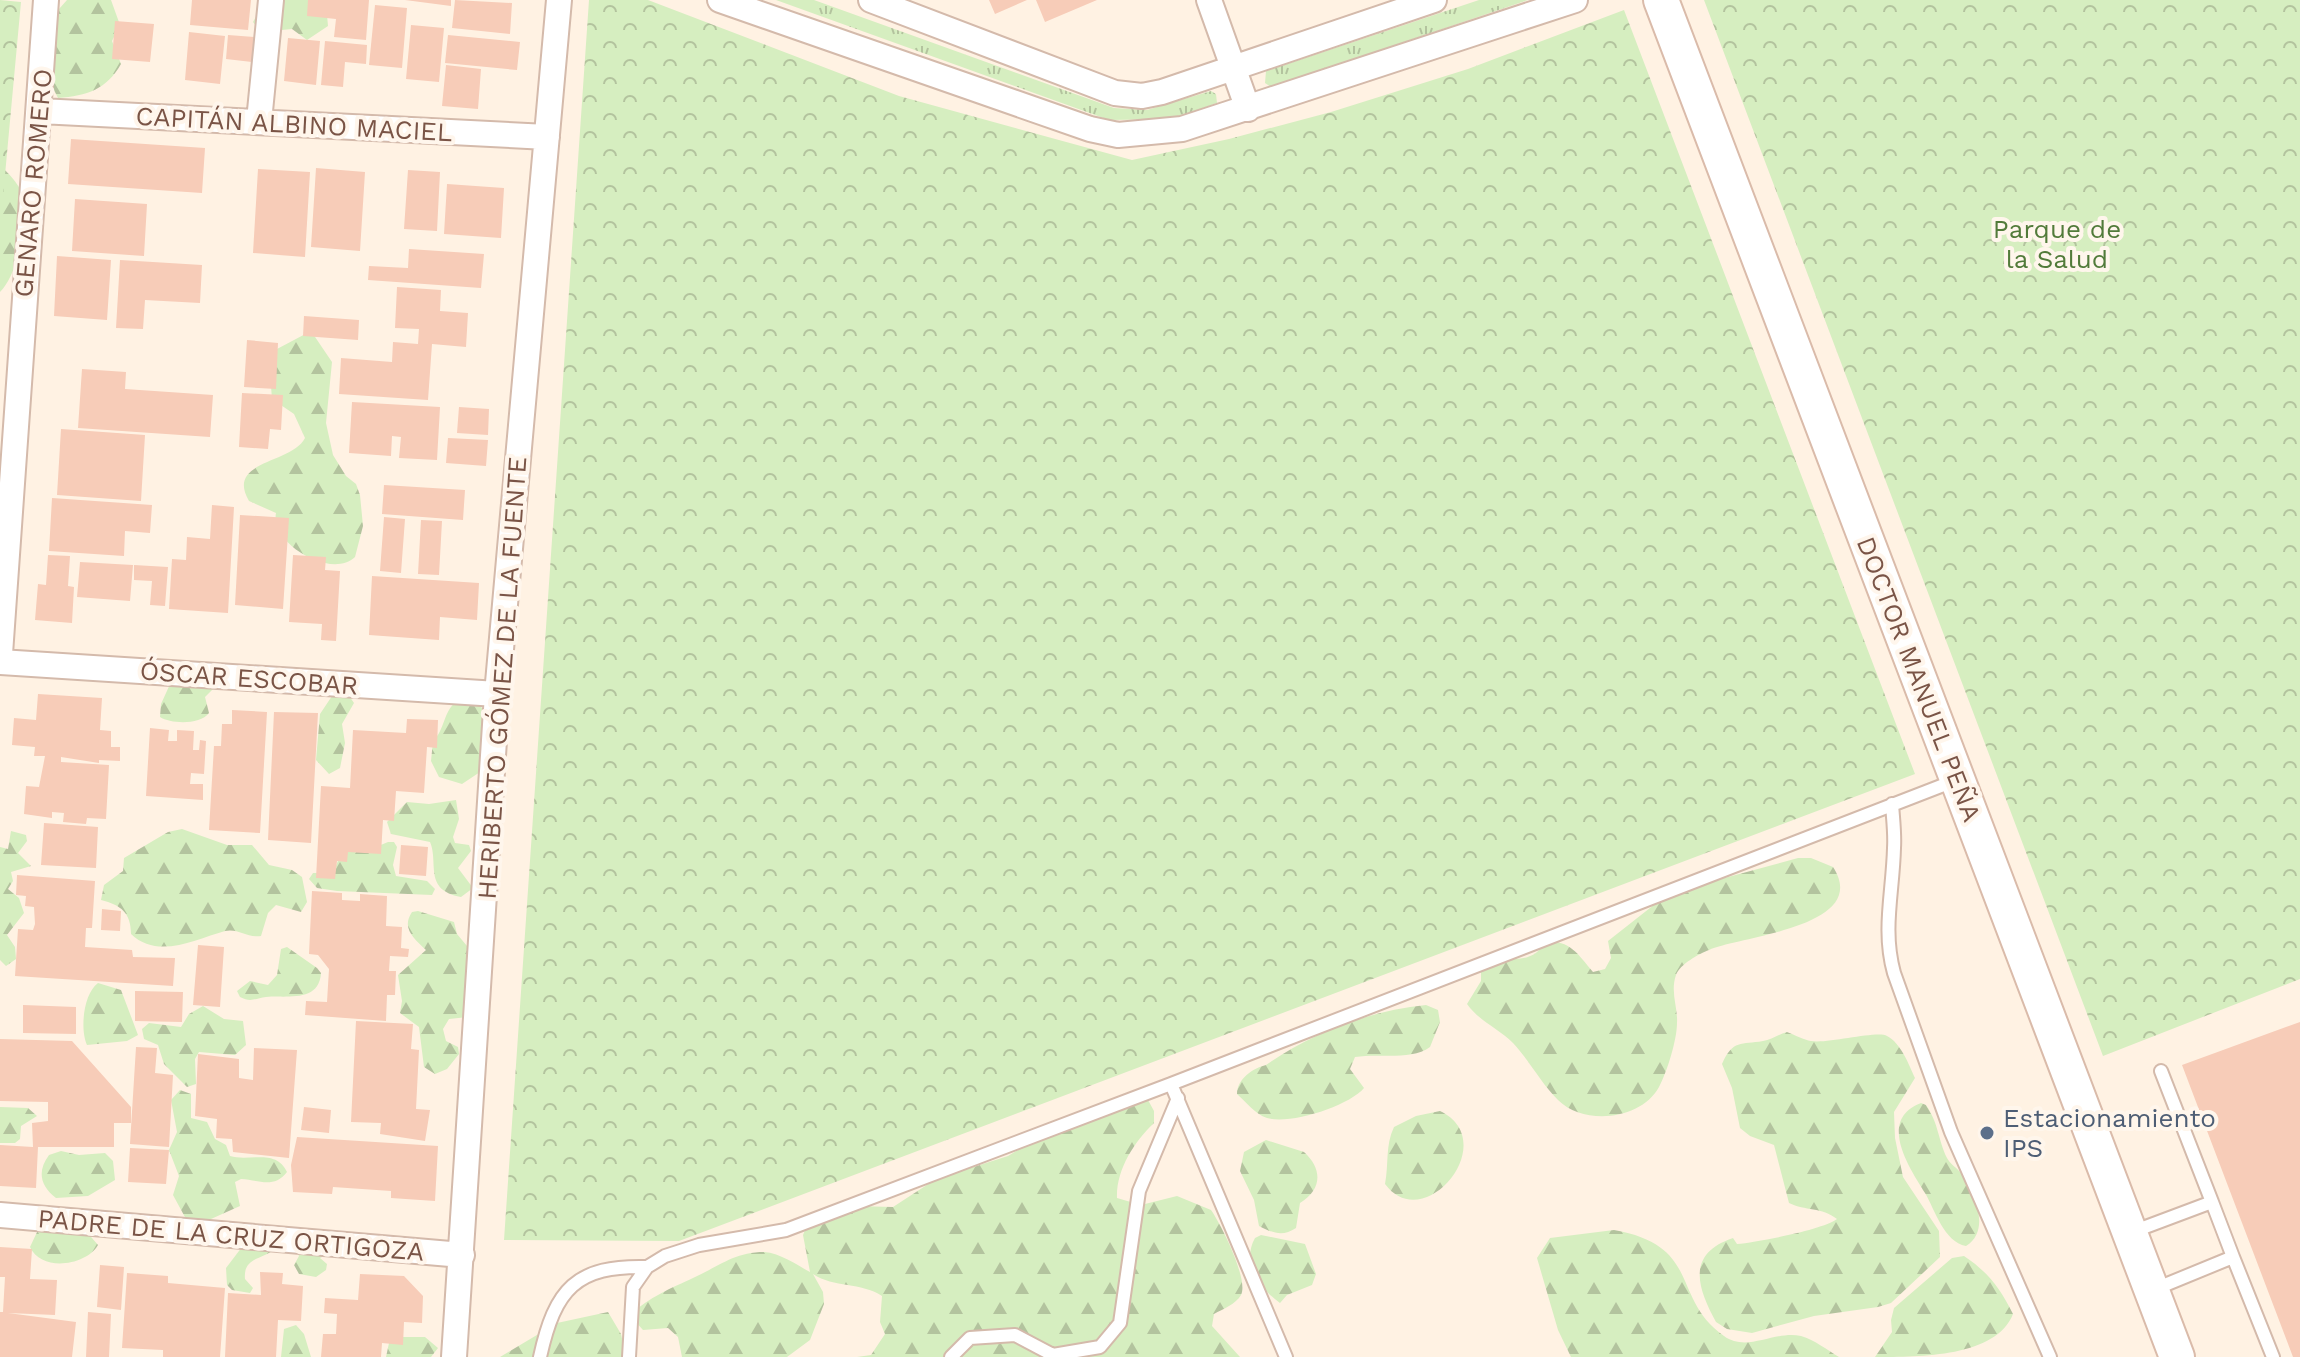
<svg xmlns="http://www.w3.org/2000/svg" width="2300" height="1357" font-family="'Work Sans',sans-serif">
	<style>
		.grass { fill: url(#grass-tufts) }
		.forest { fill: url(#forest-firs) }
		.park { fill: url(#park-crowns) }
		.building { fill: #f7ccb8 }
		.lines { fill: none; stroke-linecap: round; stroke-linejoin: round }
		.lane-casing { stroke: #d4baab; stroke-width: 16 }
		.street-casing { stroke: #d4baab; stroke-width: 28 }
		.secondary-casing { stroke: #dabbaa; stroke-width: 38 }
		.lane { stroke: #fff; stroke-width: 12 }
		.street { stroke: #fff; stroke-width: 24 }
		.secondary { stroke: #fff; stroke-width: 34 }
		.service-dot { fill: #5c6f8a; stroke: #fff6ec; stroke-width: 3 }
		.labels { text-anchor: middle; stroke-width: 8; stroke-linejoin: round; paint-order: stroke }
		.street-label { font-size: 26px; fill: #7a5446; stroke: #fff6ec }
		.park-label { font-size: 26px; fill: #527b3a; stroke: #fff6ec }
		.service-label { font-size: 26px; fill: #4e5e75; stroke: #fff6ec; text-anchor: start }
	</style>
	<defs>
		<pattern id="grass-tufts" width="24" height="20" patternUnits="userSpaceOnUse" patternTransform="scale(2)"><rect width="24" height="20" fill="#d6eec0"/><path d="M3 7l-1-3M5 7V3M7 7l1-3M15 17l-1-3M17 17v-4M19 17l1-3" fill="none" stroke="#b3c39e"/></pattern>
		<pattern id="forest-firs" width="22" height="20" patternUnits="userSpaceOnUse" patternTransform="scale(2)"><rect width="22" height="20" fill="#d6eec0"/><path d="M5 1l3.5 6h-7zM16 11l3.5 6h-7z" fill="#b3c39e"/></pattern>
		<pattern id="park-crowns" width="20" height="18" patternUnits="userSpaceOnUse" patternTransform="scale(2)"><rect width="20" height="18" fill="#d6eec0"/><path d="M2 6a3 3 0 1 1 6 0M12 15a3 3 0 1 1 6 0" fill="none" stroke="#b3c39e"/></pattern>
	</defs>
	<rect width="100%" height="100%" fill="#fff2e3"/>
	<path class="grass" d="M776,0H814L1114,108L1147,110L1211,91L1216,94L1217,103L1172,119L1109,120Z
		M1479,0H1528L1271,87L1265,83L1266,71Z"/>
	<path class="forest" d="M67,0H111L120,25L112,41L121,64C107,89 87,96 58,98L40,62L51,18Z
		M265,0H315L327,15L328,26L307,40L292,29L261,32L253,22Z
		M0,166C10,174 23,188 24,202C26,227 18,274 0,292Z
		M311,331L332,362L326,423L333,455L346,476L356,484L360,495L363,526L355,557C331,580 270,543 276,513L249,501C225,460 292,464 305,438L294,414L272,399L271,386L277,349Z
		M171,682L216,686L205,697L209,713C200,725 171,724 160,717L161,704Z
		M334,693H347L354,703L342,724L345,743L340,768L329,774L316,760L320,714Z
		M456,702L478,704L487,713L480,772L462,784L439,777L431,761L433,741C445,730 443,712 456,702Z
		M456,800L459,819L453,837L455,843L469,845L471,851L458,868L473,888L461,897C423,890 439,863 430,842L391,834L387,822L407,802L429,804Z
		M182,829L227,845H252L269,865L292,870L302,877L307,902L301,912L276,905L268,913L261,936C247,938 238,928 225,931C196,939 158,960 131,934C131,913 121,905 101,900L104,885L123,871L124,858L168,832Z
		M11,831L26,835L27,841L18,853L31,866L11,872L13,881L8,889L19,898L24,913L7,935L15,947L16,959L6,966L0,960V847L8,849Z
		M388,842H394L397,847L393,865L396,876L427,881L435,889L432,895L337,891L317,888L309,879L313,873H332C337,867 336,861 342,856C356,844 372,850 388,842Z
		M1798,858H1811L1833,867C1872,927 1741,936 1709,950C1699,954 1680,964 1676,975C1670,992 1678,1007 1677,1023C1677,1040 1667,1072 1659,1087C1641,1120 1584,1126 1558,1100C1541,1083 1529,1060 1513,1043C1498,1028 1479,1021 1467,1004L1481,981V968C1502,951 1532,970 1545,941C1571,941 1577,953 1593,972L1605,969L1611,958L1608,941L1669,893Z
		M418,911L454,922L457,934L472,952L468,1017L449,1019L443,1029L446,1041L458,1047L459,1054L447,1069L435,1074L424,1067L419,1027L400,1013L402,1001L398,975L426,950C414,939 401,928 412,912Z
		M287,947L317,968L321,973C319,1003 287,995 266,997C256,998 251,1003 240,997L237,991L250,981L268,985L277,975L281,949Z
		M98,983L121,990L138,1035L127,1041L87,1045C80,1030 83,994 98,983Z
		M1426,1005L1438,1010L1440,1022L1430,1047C1411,1061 1380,1053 1355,1057L1350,1069L1364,1088C1349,1106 1290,1125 1267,1118C1255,1114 1246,1102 1237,1094C1237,1079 1253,1068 1266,1065C1312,1033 1371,1010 1426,1005Z
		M203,1006L224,1019L243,1021L246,1045L235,1055L199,1052L195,1059L196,1084L187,1087L164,1064L158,1045L144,1039L142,1029L149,1023L181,1027L189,1014Z
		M1787,1032C1795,1035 1804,1040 1811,1041C1828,1044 1878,1030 1887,1036C1901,1043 1909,1065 1915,1078L1894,1112L1895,1138L1903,1177L1939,1231L1940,1257L1891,1303L1878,1307L1814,1316L1752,1333L1727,1329L1716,1322C1697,1287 1686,1254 1733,1238L1737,1244C1758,1242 1822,1230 1837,1219C1822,1207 1805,1211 1789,1203L1774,1145L1750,1136L1740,1128L1732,1088L1722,1064C1733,1039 1741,1045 1763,1041C1771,1040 1779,1034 1787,1032Z
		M180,1090L191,1094V1118L207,1122L215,1139L226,1145L230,1156C249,1162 276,1148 287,1172C274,1189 259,1180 241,1179L235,1182L240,1206L211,1219H186L173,1195L179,1176L169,1150L177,1132L171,1100Z
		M1135,1097L1148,1100L1154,1111V1123C1134,1142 1116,1170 1117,1198L1141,1205L1177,1196L1211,1210C1221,1224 1249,1280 1241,1295C1236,1304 1223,1309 1214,1314L1212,1326L1240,1357H857L871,1355L885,1334L880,1322L882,1296C861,1282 834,1288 813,1274L823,1292L824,1304L810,1340L787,1357H682L678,1337L668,1328L643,1330L634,1320L638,1308C660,1292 670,1289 693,1278C718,1267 734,1252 764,1252C780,1253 797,1265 810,1272L803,1235L808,1223L855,1206L893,1207L936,1179L1008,1156L1030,1143L1067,1131L1099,1110Z
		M1921,1103L1926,1105C1939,1124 1938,1140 1947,1158C1950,1164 1956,1167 1960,1172C1974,1191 1992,1230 1966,1246C1944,1242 1935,1210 1925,1193C1911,1170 1876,1120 1921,1103Z
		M0,1107L28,1108L37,1116L21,1126L20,1139L15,1143H0Z
		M1440,1111C1503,1141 1424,1237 1385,1184C1389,1164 1385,1146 1394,1127L1416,1116Z
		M1266,1140L1304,1152C1323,1169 1322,1190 1300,1203L1296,1228C1283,1237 1272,1233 1259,1226L1254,1200L1240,1171L1244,1152Z
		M61,1151L79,1155L105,1153L113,1161L115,1180L88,1196L56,1198C40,1186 37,1171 49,1155Z
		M38,1230L86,1231L98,1245C87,1265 42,1273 30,1247Z
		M1614,1230C1703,1246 1670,1298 1724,1336C1747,1353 1775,1330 1801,1336C1815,1340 1827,1350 1839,1357H1571L1558,1330L1537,1258L1550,1238Z
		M1261,1235L1305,1244L1316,1274L1312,1285L1287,1295L1280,1303C1259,1288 1241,1263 1255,1238Z
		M242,1247L275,1249C262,1260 243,1257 245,1279L253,1288L250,1293L232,1290L227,1285L226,1268Z
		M296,1250L328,1254L320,1258L327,1264L326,1270L316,1277L299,1274L294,1265L299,1256Z
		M1964,1256C1988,1272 2000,1288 2013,1314C1996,1357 1921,1357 1875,1357L1892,1332L1891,1320L1894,1308L1952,1258Z
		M608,1312L621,1334L626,1357H500L557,1323Z
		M296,1325L304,1334L311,1357H281L284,1329Z
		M399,1337H425L438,1348L431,1357H386L389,1343Z"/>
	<path class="park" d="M0,0L21,2L0,229Z
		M589,0H648L899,96L1132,160L1229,139L1331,112L1468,69L1624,10L1915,774L679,1241L504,1240Z
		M1704,0H2300V979L2103,1056Z"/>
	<path class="building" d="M192,0H251L248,30L190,25Z
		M308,0H369L366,40L334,37L336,19L307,16Z
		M405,0H451V6Z
		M455,0L512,3L510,34L452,28Z
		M989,0H1027L995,14Z
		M1036,0H1097L1045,22Z
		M375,5L407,8L402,68L369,65Z
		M115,21L154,24L150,62L112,59Z
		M411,25L444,28L439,82L406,79Z
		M189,32L225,36L220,84L185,80Z
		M228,35L254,37L252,62L226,59Z
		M448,35L520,42L517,70L445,63Z
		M288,38L320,41L316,85L284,81Z
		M325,41L367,45L366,64L345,62L343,87L321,85Z
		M446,65L481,69L478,109L442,106Z
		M71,139L205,148L202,193L68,184Z
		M316,168L365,172L360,251L311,247Z
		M258,169L310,172L305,257L253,253Z
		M408,170L440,172L437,231L404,229Z
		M447,184L504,188L501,238L444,234Z
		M75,199L147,204L144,256L72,251Z
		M409,249L484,254L481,288L368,280L369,266L408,268Z
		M57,256L111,260L107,320L54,316Z
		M120,260L202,265L200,303L145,300L143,329L116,328Z
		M397,287L441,290L440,311L468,313L466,347L432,344L428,400L339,394L341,358L392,362L393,342L418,344L419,329L395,328Z
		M304,316L359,320L358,340L303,336Z
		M247,340L278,343L276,389L244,387Z
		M82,369L126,372L125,389L213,395L210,437L78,428Z
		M242,393L283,395L281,430L270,429L268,449L239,447Z
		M352,402L440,407L437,460L399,458L401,437L392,436L391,456L349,453Z
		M459,407L489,409L488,435L457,433Z
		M61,429L145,435L141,501L57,495Z
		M448,438L488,440L486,466L446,463Z
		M384,485L465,490L463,520L382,514Z
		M52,498L152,505L150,533L125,531L124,556L49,551Z
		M212,505L234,507L228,613L169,609L172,559L186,560L187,537L210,539Z
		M240,515L289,518L283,609L235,605Z
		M384,517L405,519L401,573L380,571Z
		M421,520L442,521L439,575L418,574Z
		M48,555L70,556L68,586L74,587L72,623L35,620L38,584L46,585Z
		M293,555L326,557L325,570L340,571L336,641L321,640L322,624L289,622Z
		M80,562L133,565L130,601L77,597Z
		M134,565L168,567L165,606L150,605L152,581L134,580Z
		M372,576L479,583L477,620L440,617L439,640L369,635Z
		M38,694L102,698L100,730L111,731V747H120V761L99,760V763L61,757V762L109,765L106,819L87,818L86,824L63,822L64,813L52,812V818L24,814L26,786L39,787L45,756H34L35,747L12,745L14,718L36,720Z
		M232,710L267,712L260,833L209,830L214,746H221L222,724H232Z
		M274,712L318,713L311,843L268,840Z
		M407,719L438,720L437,748L427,747L424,793L396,791L394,821L383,820L381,854L348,852L347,862L337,861L335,879L316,878L321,786L350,788L353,730L406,733Z
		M150,728L169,730L168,741H177V730L194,731L193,750H199L200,740L206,741L204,774L191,773L190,784H203V800L146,796Z
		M44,823L98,827L96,868L41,865Z
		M401,845L428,847L426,876L399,874Z
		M17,875L95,881L92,928H86L85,947L132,950L133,957L175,958L173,986L15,976L18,929L33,930L35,924L34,907L25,906L26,896L16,895Z
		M312,891L342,893V900L360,901V894L387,896L386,926L402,927L401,948L409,949L408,957L390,956L389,971H396L395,995H387L386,1021L305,1015L306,1001L327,1002L329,969L318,955L309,954Z
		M102,909L121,911L120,931L101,930Z
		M198,945L224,947L220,1007L193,1005Z
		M135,991L183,992L182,1022L135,1021Z
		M23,1005L76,1007V1034L23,1033Z
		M356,1021L413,1024L411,1049L419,1050L416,1109L430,1110L425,1141L380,1134L381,1123L351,1122Z
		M2300,1022V1357H2293L2182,1065Z
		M0,1039L72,1041L131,1107V1123H114V1147H38L36,1188L0,1186V1145L33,1147L32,1123L48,1121V1102L0,1101Z
		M136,1047L157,1048L155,1073L173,1075L169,1147L130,1144Z
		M254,1048L297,1050L289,1158L233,1152L232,1139L216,1138L217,1119L195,1116L198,1054L239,1059V1078L253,1080Z
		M304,1107L331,1110L329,1133L301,1130Z
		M297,1137L438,1146L435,1201L391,1198V1191L333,1187L332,1194L293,1192L291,1165Z
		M130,1148L169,1150L166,1184L128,1182Z
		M0,1247L32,1249L30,1279L57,1280L55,1315L8,1313L76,1322L72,1357H0V1312H3L5,1277H0Z
		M100,1265L124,1267L121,1310L97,1307Z
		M260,1272L283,1273L282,1284L303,1286L301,1321L278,1320L276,1357H225L228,1293L261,1295Z
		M127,1273L168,1276V1283L225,1288L220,1357H163V1350L122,1348Z
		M360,1274L404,1276L423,1296L422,1323L404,1322L403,1345L382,1343L381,1357H321L323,1334H336L337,1314L324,1313L325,1298L358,1300Z
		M88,1312L111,1314L109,1357H86Z"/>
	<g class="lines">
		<g class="lane-casing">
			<path id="lane" d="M1892,804C1893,819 1895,834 1894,848C1893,892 1882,930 1894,973L1951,1132L2050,1357
				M2161,1071L2212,1202
				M2132,1232L2212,1202L2233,1257L2155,1289
				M2233,1257L2273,1357
				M540,1357C555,1289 576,1265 647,1267
				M629,1357L633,1287L647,1267L665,1256L699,1245L786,1230L1171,1084
				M951,1357L970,1338L1015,1335L1053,1355L1100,1347L1120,1323L1139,1191L1178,1098
				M1286,1357L1171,1084L1954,781"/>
		</g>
		<g class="street-casing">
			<path id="street" d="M720,0L1090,129L1118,135L1182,129L1575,0
				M871,0L1115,93L1142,96L1162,92L1434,0
				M1209,0L1248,109
				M40,111L547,137
				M259,121L271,0
				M0,654L46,0
				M0,662L497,694
				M0,1215L462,1255
				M454,1357L497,694L559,0"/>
		</g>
		<g class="secondary-casing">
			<path id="secondary" d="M1661,0L2177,1357"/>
		</g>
		<use href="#lane" class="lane"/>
		<use href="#street" class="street"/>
		<use href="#secondary" class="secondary"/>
	</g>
	<circle class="service-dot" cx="1987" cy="1133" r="8"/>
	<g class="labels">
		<g class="street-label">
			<text transform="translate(294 124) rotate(3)" y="9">CAPITÁN ALBINO MACIEL</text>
			<text transform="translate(33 183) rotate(-85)" y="9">GENARO ROMERO</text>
			<text transform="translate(249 678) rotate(4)" y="9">ÓSCAR ESCOBAR</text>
			<text transform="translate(502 678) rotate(-86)" y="9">HERIBERTO GÓMEZ DE LA FUENTE</text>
			<text transform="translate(1919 679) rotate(69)" y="9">DOCTOR MANUEL PEÑA</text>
			<text transform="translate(231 1235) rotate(5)" y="9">PADRE DE LA CRUZ ORTIGOZA</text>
		</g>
		<g class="park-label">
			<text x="2057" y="238">Parque de<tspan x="2057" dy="30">la Salud</tspan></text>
		</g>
		<g class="service-label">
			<text x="2003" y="1127">Estacionamiento<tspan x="2003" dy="30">IPS</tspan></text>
		</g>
	</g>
</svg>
